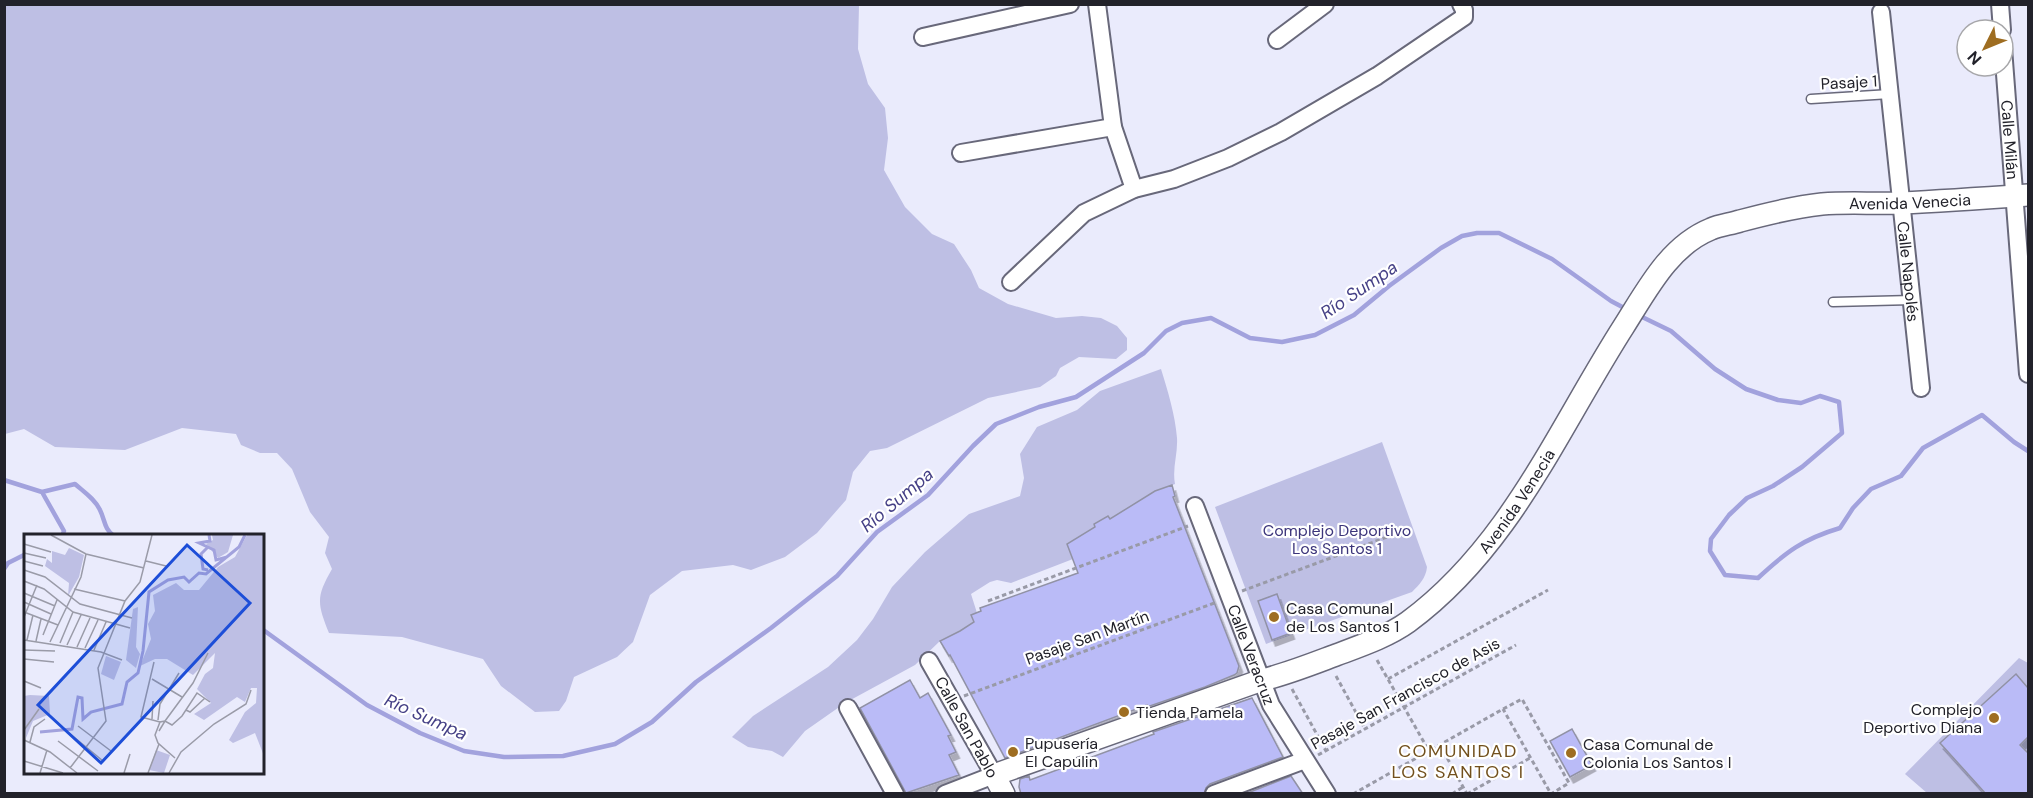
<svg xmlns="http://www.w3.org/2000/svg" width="2033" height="798" font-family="'DM Sans',sans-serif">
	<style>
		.green { fill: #bebfe4 }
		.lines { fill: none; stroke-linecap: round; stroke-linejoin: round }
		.stream { stroke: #a2a2dd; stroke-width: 4.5 }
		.building { fill: #babbf7; stroke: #9192a5; stroke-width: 1.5; filter: url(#shadow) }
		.service-casing { stroke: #68687a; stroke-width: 11 }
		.minor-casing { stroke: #68687a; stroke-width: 20 }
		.tertiary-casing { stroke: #68687a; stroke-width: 24 }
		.path { stroke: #999aa7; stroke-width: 3; stroke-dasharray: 4.5 3; stroke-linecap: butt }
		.service { stroke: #fff; stroke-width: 8 }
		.minor { stroke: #fff; stroke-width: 16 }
		.tertiary { stroke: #fff; stroke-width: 21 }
		.poi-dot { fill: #9e6d21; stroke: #fff; stroke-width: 2 }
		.labels { text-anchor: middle; stroke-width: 4.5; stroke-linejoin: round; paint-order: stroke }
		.street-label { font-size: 16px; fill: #22222a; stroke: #fff }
		.park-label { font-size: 16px; fill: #3c357b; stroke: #fff }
		.poi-label { font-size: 16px; fill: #22222a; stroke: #fff; text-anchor: start }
		.water-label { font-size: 18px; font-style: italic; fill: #454086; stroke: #fff }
		.neighbourhood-label { font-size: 18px; letter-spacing: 1.5px; fill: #72501d; stroke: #fff }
		.inset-river { fill: none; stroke: #a2a2dd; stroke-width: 3 }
		.inset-road { fill: none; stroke: #9a9ba8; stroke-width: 1.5 }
		.view { fill: #1d4ed8; fill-opacity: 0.15; stroke: #1d4ed8; stroke-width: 3 }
		.inset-edge { fill: none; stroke: #22222a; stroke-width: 3 }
	</style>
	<defs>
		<filter id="shadow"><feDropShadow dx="3.5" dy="6" stdDeviation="0" flood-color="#0004"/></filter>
	</defs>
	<rect width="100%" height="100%" fill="#eaebfc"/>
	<path class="green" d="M4,5H859L858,49L868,84L885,108L888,138L884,170L905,207L932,234L954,244L971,270L979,288L1008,304L1056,318L1082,316L1101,318L1117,326L1127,338V350L1116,359L1079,357L1060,368L1056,376L1040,387L988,398L887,448L870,451L853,472L846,500L817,533L785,557L751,570L733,565L682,571L650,595L633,642L617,657L574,677L566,701L559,711L535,712L501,686L483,659L402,637L329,633C317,603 316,597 332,569L325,553L329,537L310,512L292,469L277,453H260L241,445L236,434L182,428L125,450L55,447L24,429L5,434Z
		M1161,369C1168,392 1175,414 1177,438C1178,454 1172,468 1175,484L1155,491L1110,519L1108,516L1095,524V528L1067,544L1073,559L1011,583L997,580L990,582L971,594L977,613L972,615L974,622L960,631L940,641L915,665L845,703L805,731L783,757L772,751L748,747L732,737L753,716L828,667L857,640L873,619L892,587L925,552L969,514L1020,496L1024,478L1020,454L1037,427L1077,410L1100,391Z
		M1382,442L1427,567C1426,578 1419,585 1412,592L1266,644L1215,507Z
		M2019,658L2028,663V793H1927L1905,774Z"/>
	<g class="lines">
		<path class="stream" d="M1638,315L1671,331L1715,369L1746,389L1778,400L1801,403L1820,396L1839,402L1842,433L1802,467L1773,486L1747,498L1729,515L1711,539L1710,551L1725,575L1758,578C1786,552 1803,539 1840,528L1853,508L1871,489L1901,476L1923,448L1982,415L2014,442L2028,451
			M4,480L42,492L75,484C84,492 95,499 100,510C105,520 104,529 114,536
			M42,492L64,531L62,536
			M4,569L8,563L26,554
			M262,629L367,705L420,733L464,751L504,757L563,756L615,744L652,722L696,682L771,628L837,576L877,532L928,495L973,446L996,424L1039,407L1076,397L1144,353L1166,331L1182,323L1211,318L1250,338L1282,342L1315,335L1354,315L1389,286L1441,248L1462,236L1477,233H1499L1552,259L1611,301L1628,310"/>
	</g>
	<path class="building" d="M1172,485L1175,496L1173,497L1239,666L1237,673L1234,675L1205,687L1147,707V705L1005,758L950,655L949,656L940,641L960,631L974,622L971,615L981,611L980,608L1078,573L1067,544L1095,527L1094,524L1108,516L1110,519L1155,491Z
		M1277,594L1291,633L1272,640L1258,601Z
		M2016,674L2028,688V737L2020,745L2028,753V794H1986L1940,743Z
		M910,680L920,698L928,693L951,735L948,736L956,752L949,755L959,775L906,793L860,708Z
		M1252,698L1283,757L1210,784L1206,788L1204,794H1021L1019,787L1020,779L1029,776L1030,780L1154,734L1153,732Z
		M1572,729L1592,765L1570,777L1550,741Z
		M1291,776L1303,794H1245Z"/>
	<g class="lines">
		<g class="service-casing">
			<path id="service" d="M1811,99L1890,94
				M1833,302L1912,300"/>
		</g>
		<g class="minor-casing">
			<g id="minor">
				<path d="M1097,4L1113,127L1134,189"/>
				<path d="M2000,4L2002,30"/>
				<path id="s1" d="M1881,12L1921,388"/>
				<path d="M923,37L1070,4"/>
				<path d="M1277,40L1325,4"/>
				<path id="s2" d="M2003,48L2028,374"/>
				<path d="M961,153L1113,127"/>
				<path d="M1011,282L1084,213L1134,189L1174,179L1228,158L1281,132L1377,76L1464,17V10L1461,4"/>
				<path id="s3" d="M1195,506L1271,705L1327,794"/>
				<path d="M929,661L994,775L945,794"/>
				<path d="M848,708L895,794"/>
				<path d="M1214,794L1305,760"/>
			</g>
		</g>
		<g class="tertiary-casing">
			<g id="tertiary">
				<path id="s4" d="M1004,794L994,775L1262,680C1287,674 1312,664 1336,655C1360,646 1387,637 1408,622C1510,547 1558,429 1624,326C1647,290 1669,246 1711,229C1720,225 1731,224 1740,221C1766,214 1794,207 1822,204C1848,202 1874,204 1901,203C1943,201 1986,198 2028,195"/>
			</g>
		</g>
		<path class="path" d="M1242,591L1403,531
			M988,601L1188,526
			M1377,660L1429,751
			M1336,676L1365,729
			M1388,679L1548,590
			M1292,689L1326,751
			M964,696L1217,602
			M1440,745L1467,794
			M1318,755L1516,645
			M1353,794L1503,709L1522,699L1569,783L1551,794L1503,709
			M1452,794L1463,787
			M1467,794L1530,758"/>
		<use href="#service" class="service"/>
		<use href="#minor" class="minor"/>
		<use href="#tertiary" class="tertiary"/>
	</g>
	<g class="poi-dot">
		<circle cx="1274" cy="617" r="6"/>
		<circle cx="1124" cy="712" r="6"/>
		<circle cx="1994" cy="718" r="6"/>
		<circle cx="1013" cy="752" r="6"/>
		<circle cx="1571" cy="753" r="6"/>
	</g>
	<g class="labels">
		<g class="street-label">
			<text transform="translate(1849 82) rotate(-3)" y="6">Pasaje 1</text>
			<text dy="6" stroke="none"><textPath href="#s2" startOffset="92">Calle Milán</textPath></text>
			<text dy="6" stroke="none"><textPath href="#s4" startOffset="1167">Avenida Venecia</textPath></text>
			<text dy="6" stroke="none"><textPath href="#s1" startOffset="261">Calle Napolés</textPath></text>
			<text dy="6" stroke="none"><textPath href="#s4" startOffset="627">Avenida Venecia</textPath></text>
			<text transform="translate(1087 637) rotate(-20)" y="6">Pasaje San Martín</text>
			<text dy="6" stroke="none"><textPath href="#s3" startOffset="159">Calle Veracruz</textPath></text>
			<text transform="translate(1405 693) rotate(-29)" y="6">Pasaje San Francisco de Asis</text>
			<text transform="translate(967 727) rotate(61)" y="6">Calle San Pablo</text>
		</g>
		<g class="park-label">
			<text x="1337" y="536">Complejo Deportivo<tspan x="1337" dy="18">Los Santos 1</tspan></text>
		</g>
		<g class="poi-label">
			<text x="1286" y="614">Casa Comunal<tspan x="1286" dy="18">de Los Santos 1</tspan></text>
			<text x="1982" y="715" text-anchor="end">Complejo<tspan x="1982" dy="18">Deportivo Diana</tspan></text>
			<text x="1136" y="718">Tienda Pamela</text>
			<text x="1025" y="749">Pupusería<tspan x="1025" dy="18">El Capulin</tspan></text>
			<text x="1583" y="750">Casa Comunal de<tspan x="1583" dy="18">Colonia Los Santos I</tspan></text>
		</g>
		<g class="water-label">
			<text transform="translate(1359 290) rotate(-34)" y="6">Río Sumpa</text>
			<text transform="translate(897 500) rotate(-40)" y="6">Río Sumpa</text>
			<text transform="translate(426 717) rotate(24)" y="6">Río Sumpa</text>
		</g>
		<g class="neighbourhood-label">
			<text x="1458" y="757">COMUNIDAD<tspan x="1458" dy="21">LOS SANTOS I</tspan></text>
		</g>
	</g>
	<g transform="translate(24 534)">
		<rect width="240" height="240" fill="#eaebfc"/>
		<path d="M188,1H209L204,18L194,24L182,10L189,6ZM223,1H240V222L231,199L209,209L205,206L221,178L232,169L233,154H227L221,168L213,163L180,186L170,180L187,169L173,155L181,140L189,134L191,119L169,141L143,125H131L116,132L127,105L124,90L131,77L129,61L152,49L160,56H175L194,33L211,23ZM45,14L60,21L55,43L44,62L45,49L21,32L23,25L28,29V17L41,21ZM114,73L112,113L116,120L112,134L102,126L109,75ZM82,122L97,128L90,146L77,140ZM6,161L25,162L26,180L9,187L2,204L0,162ZM132,216L146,221L140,239L125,236Z" fill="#bebfe4"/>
		<path class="inset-river" d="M185,1L186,7L175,9L190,16L192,26L203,23M183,14L177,20L179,35L184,36M16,198L48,195L54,163L58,164L59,185L67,178L98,170L103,148L114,139L119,117L125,58L144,46L160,43L165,48L175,39L182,40L215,13L221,1"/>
		<path class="inset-road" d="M27,1L62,20L120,34M0,10L27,18M0,19L22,24M0,27L19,32M122,27L142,32M0,36L21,43L56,70L108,84M0,47L20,55L49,78L106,94M50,55L101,67M0,59L31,72M0,68L27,80M0,78L34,91M0,83L13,51M19,101L33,66M0,106L77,118L98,126M3,106L9,81M12,107L17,85M26,108L57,43L62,20M36,109L49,78M43,111L57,81M53,113L66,84M61,114L74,86M0,116L31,117M70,116L82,88M0,125L30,128M130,128L117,183L136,188M128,145L158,163M0,147L17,154M162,176L166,178L181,164M128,185L129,167M134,186L136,170L155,139M54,192L87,217M0,196L15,175M135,197L141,187L148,191L158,182L173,159L186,168M45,199L79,227M0,206L26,218L53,239M34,207L74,237M6,208L10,193L21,185M151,224L134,209L131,201L136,188L141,187L169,149L184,119M0,227L39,239M46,234L82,187L74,134L101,67L116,48L128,1M16,239L23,216M100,239L106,220M124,239L135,210M145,239L157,218L190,190L222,170L227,156"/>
		<path class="view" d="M163,11L226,69L77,229L14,171Z"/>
		<rect width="240" height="240" class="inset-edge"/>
	</g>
	<rect width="2033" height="798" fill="none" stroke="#22222a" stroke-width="12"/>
	<g transform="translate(1985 48) rotate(227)"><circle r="28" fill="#ffffff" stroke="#a7a7aa" stroke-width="1.5"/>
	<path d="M0-4.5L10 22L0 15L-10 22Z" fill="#9e6d21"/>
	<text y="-9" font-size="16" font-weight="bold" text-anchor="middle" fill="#22222a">N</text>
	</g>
</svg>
